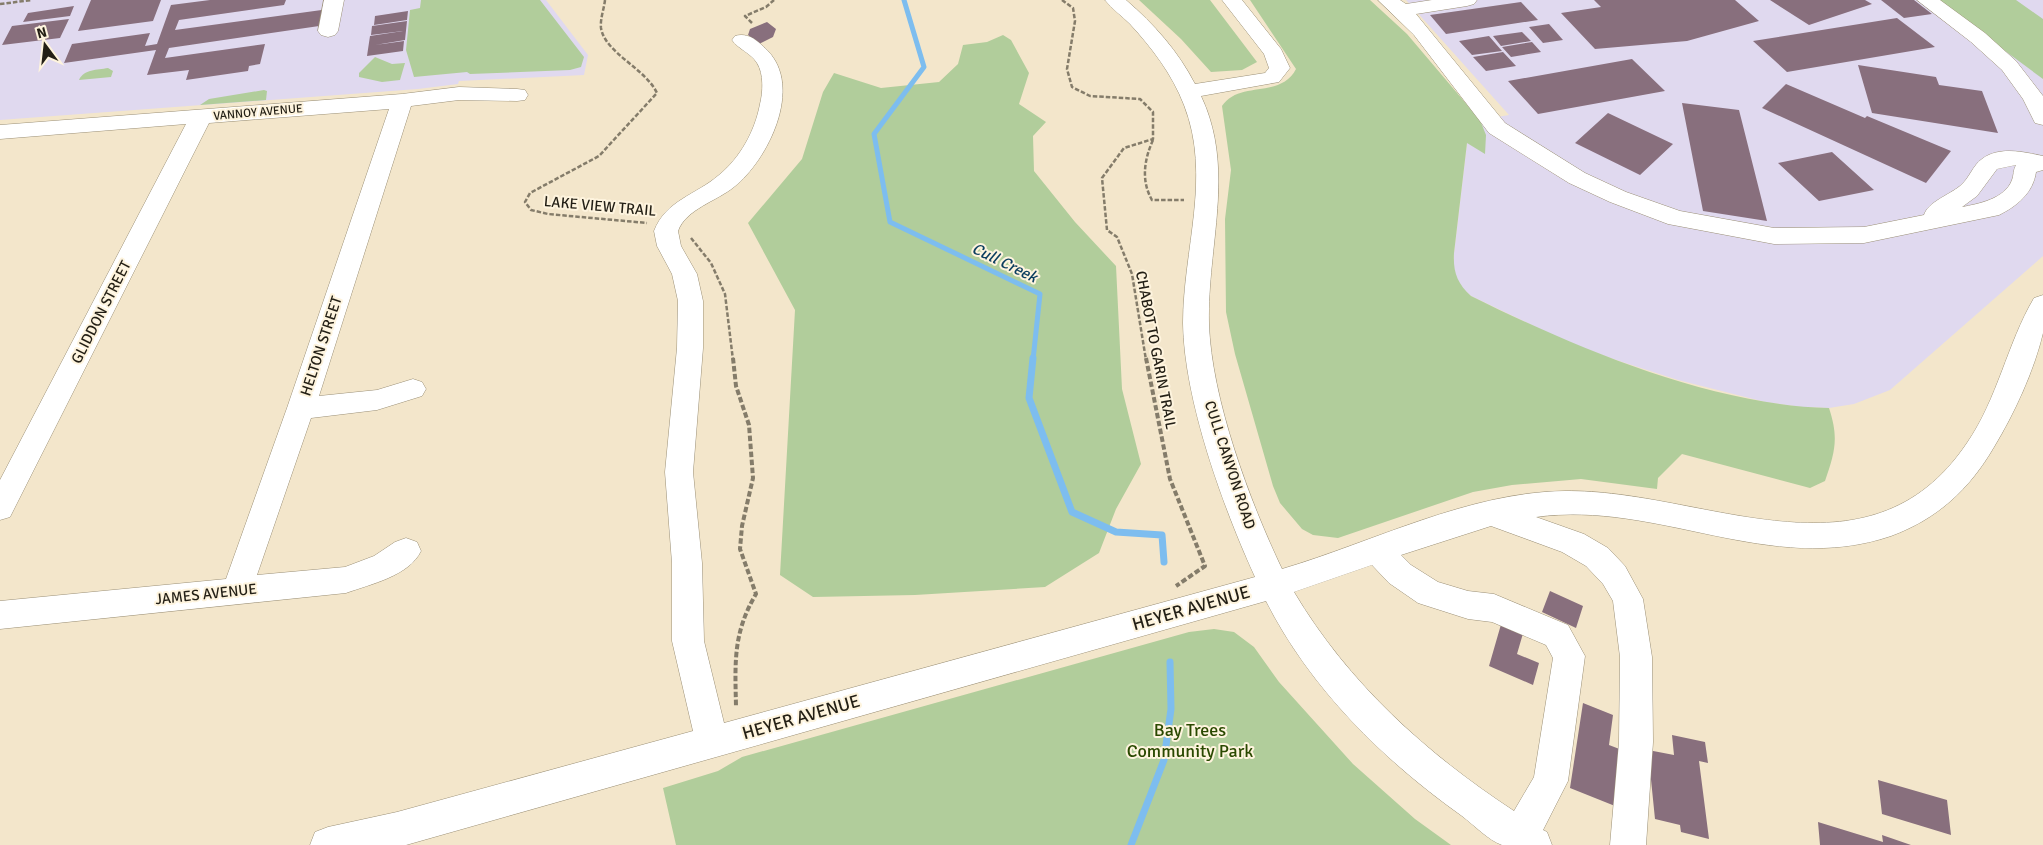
<svg xmlns="http://www.w3.org/2000/svg" width="2043" height="845" font-family="Signika,sans-serif">
	<style>
		.education { fill: #e0d9ef }
		.green { fill: #b1cd9b }
		.lines { fill: none; stroke-linecap: round; stroke-linejoin: round }
		.stream-far1 { stroke: #7dbdef; stroke-width: 5 }
		.stream { stroke: #7dbdef; stroke-width: 7 }
		.building { fill: #886f7d }
		.minor-casing { stroke: #9b9077; stroke-width: 1 }
		.path-far1 { stroke: #847c6a; stroke-width: 2.5; stroke-dasharray: 4.5 2; stroke-linecap: butt }
		.path { stroke: #847c6a; stroke-width: 4; stroke-dasharray: 5.5 2.5; stroke-linecap: butt }
		.minor { fill: #fff; fill-rule: evenodd }
		.labels { text-anchor: middle; stroke-width: 4; stroke-linejoin: round; paint-order: stroke }
		.far-street-label { font-size: 12px; fill: #231f15; stroke: #fef4de }
		.street-label { font-size: 15px; fill: #231f15; stroke: #fef4de }
		.water-label { font-size: 16px; font-style: italic; fill: #0c3e5f; stroke: #fef4de }
		.near-street-label { font-size: 18px; fill: #231f15; stroke: #fef4de }
		.near-park-label { font-size: 18px; fill: #2a4900; stroke: #fef4de }
	</style>
	<rect width="100%" height="100%" fill="#f3e6cb"/>
	<path class="education" d="M0,0H546L588,55L584,75L459,81L458,84L418,89L0,120Z
		M1406,0H2043V256L1890,390L1854,404L1829,408L1801,407L1765,402L1678,380L1616,360L1565,341L1471,296L1459,285L1453,269L1454,253L1467,143L1480,120L1509,115Z"/>
	<path class="green" d="M421,0H540L584,57L581,67L570,70L470,74L467,72L414,77L406,50L410,10L420,8Z
		M1139,0H1210L1257,62L1242,70L1211,72L1181,39Z
		M1250,0H1370L1407,34L1480,120L1486,135L1485,154L1467,143L1454,253C1453,272 1457,283 1471,296C1576,348 1710,405 1829,408C1839,438 1835,452 1825,481L1810,488L1682,454L1658,478L1657,489L1581,479L1512,485L1473,492L1338,538L1313,535L1302,529L1280,503L1273,486L1235,354L1226,312L1225,219L1231,170L1222,106C1239,80 1281,99 1296,69Z
		M1936,0H2016L2043,19V79Z
		M1003,35L1011,40L1029,73L1019,104L1046,122L1033,136L1034,171L1075,222L1116,266L1122,389L1141,464L1116,509L1099,553L1045,587L915,595L813,597L780,575L795,310L748,223L802,159L823,92L834,73L881,88L939,82L958,64L963,45L987,42Z
		M375,57L392,64L405,63L400,80L382,82L359,77V73Z
		M108,68L113,71L111,77L79,80C84,69 97,70 108,68Z
		M264,90L267,91L266,100L200,105L209,99Z
		M1214,629L1234,632L1254,647L1279,682L1353,764L1415,819L1451,845H676L663,788L718,771L742,757L1189,632Z"/>
	<g class="lines">
		<path class="stream-far1" d="M904,0L924,67L874,134L890,222L1040,294L1033,360"/>
		<path class="stream" d="M1033,358L1029,398L1072,512L1116,532L1162,535L1164,562
			M1131,845L1164,760L1171,709L1170,662"/>
	</g>
	<path class="building" d="M91,0H161L153,21L78,31Z
		M210,0H286L284,5L179,20L175,30L329,9L326,25L169,48L165,58L265,44L260,64L249,66L248,71L186,80L189,70L147,75L156,50L64,63L72,44L150,33L145,46L157,44L171,5Z
		M1594,0H1735L1759,21L1687,41L1595,49L1561,13L1601,7Z
		M1770,0H1865L1872,4L1809,25Z
		M1881,0H1914L1932,14L1904,18Z
		M1521,2L1538,20L1446,34L1430,15Z
		M74,6L70,16L23,22L28,13Z
		M408,11L407,20L374,25L375,16Z
		M1897,18L1935,47L1787,72L1753,41Z
		M69,19L60,38L2,45L12,26Z
		M407,21L405,40L375,45L404,41L403,51L367,56L370,36L403,31L371,35L372,26Z
		M767,22L776,29L773,37L759,44L748,35L750,29Z
		M1549,24L1563,40L1543,43L1529,27Z
		M1522,32L1531,41L1501,46L1493,36Z
		M1489,36L1502,51L1472,55L1459,41Z
		M1532,42L1541,52L1511,57L1502,47Z
		M1503,52L1516,66L1486,71L1473,57Z
		M1632,59L1665,91L1538,114L1508,81Z
		M1858,65L1936,77L1939,85L1982,91L1998,133L1872,113Z
		M1786,84L1865,118L1867,116L1951,151L1926,183L1762,108Z
		M1682,103L1739,110L1767,221L1703,211Z
		M1608,113L1673,144L1640,175L1575,143Z
		M1832,152L1874,190L1819,201L1778,163Z
		M1550,591L1583,606L1576,628L1542,612Z
		M1502,621L1524,630L1517,654L1539,663L1533,685L1489,666Z
		M1583,703L1613,715L1609,745L1622,750L1615,806L1570,788Z
		M1672,735L1705,742L1708,763L1699,761L1709,839L1681,832L1680,825L1655,819L1648,750L1674,755Z
		M1878,780L1947,800L1951,835L1882,814Z
		M1818,822L1883,842L1882,835L1911,845H1820Z"/>
	<g class="lines">
		<g class="minor-casing">
			<path id="minor" d="M324,0H344L338,31L335,35L328,37L321,35L318,31Z
				M1105,0H1126C1154,24 1178,51 1195,84L1265,73L1269,68L1264,54L1222,0H1242L1281,49L1290,68L1279,82L1201,96C1236,170 1207,246 1209,323C1211,398 1250,502 1282,569C1373,542 1469,492 1565,491C1704,489 1868,590 1967,443C1998,398 2007,344 2034,298L2043,295C2043,307 2043,321 2043,333C2034,371 2014,414 1994,447C1969,490 1937,519 1891,536C1770,577 1658,500 1536,517L1584,534L1608,548L1625,566L1643,599L1652,657L1653,742L1646,845H1610L1619,742L1620,657L1613,601L1603,584L1586,566L1562,552L1491,526L1401,555L1411,565L1438,582L1468,591L1494,594L1568,625L1585,656L1568,781L1543,830L1547,832L1552,845C1539,845 1513,845 1502,845C1488,840 1474,825 1462,816C1383,760 1310,688 1266,601L406,845H310L315,832L328,827L397,812L693,731L672,641V563L665,472L677,348L678,301L672,274L657,246L654,231C666,200 696,195 719,175C740,158 755,131 760,104C763,92 764,74 757,63C751,53 738,49 732,40L735,36C748,32 758,41 767,50C804,87 768,160 734,187C717,201 686,209 678,231L681,246L697,274L703,301V348L693,472L702,563L704,641L724,723L1255,577C1223,507 1184,400 1183,323C1183,250 1212,176 1184,105C1172,74 1152,48 1130,24C1122,16 1112,9 1105,0ZM1372,565L1389,583L1418,603L1468,619L1492,622L1546,645L1553,658L1534,777L1514,811C1427,754 1348,683 1294,592Z
				M1378,0H1400L1406,4L1432,0H1477L1474,4L1467,6L1416,14L1505,123L1585,173L1626,192L1680,211L1774,228L1864,227L1924,215C1928,202 1949,195 1960,186C1969,179 1973,165 1982,159C1999,146 2024,152 2043,156V170L2036,172C2033,193 2017,206 1999,215L1864,243L1774,244L1668,224L1610,202L1569,183L1489,133L1414,35ZM2016,165C2013,170 2014,175 2012,180C2005,199 1978,204 1962,207L1977,196L1997,169Z
				M1917,0H1940L1985,33L2016,61L2043,96V125L2035,123L2023,99L2002,70L1971,42Z
				M459,87L517,89L525,90L528,95L525,100L517,101L459,100L411,106L319,396L377,390L413,379L422,382L426,389L422,396L377,410L311,418L257,575L345,567L374,556L395,542L406,538L417,542L421,551C409,576 371,584 346,593L0,629V601L226,579L287,408L389,109L209,123L10,517L0,520V480L186,124L0,139V125L402,94Z"/>
		</g>
		<path class="path-far1" d="M605,0C604,9 600,19 601,28C605,53 645,68 657,93L599,156L530,193L525,202L531,210L548,214L647,223
			M1062,0L1073,8L1075,21L1067,69L1072,87L1090,96L1140,99L1153,112V139L1124,148L1102,178L1107,230L1117,237L1132,274L1146,360
			M0,4L32,0
			M752,23L745,16L766,7L774,0
			M1153,140C1144,160 1141,181 1152,200H1184
			M691,238L711,263L725,294L733,360"/>
		<path class="path" d="M733,358L736,386L749,425L753,478L742,526L740,549L756,594C733,633 735,662 736,706
			M1146,358L1170,479L1205,566L1176,586"/>
		<use href="#minor" class="minor"/>
	</g>
	<g class="labels">
		<g class="far-street-label">
			<text transform="translate(258 112) rotate(-5)" y="4">VANNOY AVENUE</text>
		</g>
		<g class="street-label">
			<text transform="translate(600 206) rotate(5)" y="5">LAKE VIEW TRAIL</text>
			<text transform="translate(101 312) rotate(-63)" y="5">GLIDDON STREET</text>
			<text transform="translate(321 346) rotate(-72)" y="5">HELTON STREET</text>
			<text transform="translate(1156 350) rotate(79)" y="5">CHABOT TO GARIN TRAIL</text>
			<text transform="translate(1230 465) rotate(72)" y="5">CULL CANYON ROAD</text>
			<text transform="translate(206 594) rotate(-6)" y="5">JAMES AVENUE</text>
		</g>
		<g class="water-label">
			<text transform="translate(1005 262) rotate(26)" y="6">Cull Creek</text>
		</g>
		<g class="near-street-label">
			<text transform="translate(1191 608) rotate(-16)" y="6">HEYER AVENUE</text>
			<text transform="translate(801 717) rotate(-16)" y="6">HEYER AVENUE</text>
		</g>
		<g class="near-park-label">
			<text x="1190" y="736">Bay Trees<tspan x="1190" dy="21">Community Park</tspan></text>
		</g>
	</g>
	<g transform="translate(45 45) rotate(345)" stroke="#fef4de" stroke-width="4" paint-order="stroke">
	<path d="M0-4L9 19L0 12L-9 19Z" fill="#231f15"/>
	<text y="-8" font-size="14" font-weight="bold" text-anchor="middle" fill="#231f15">N</text>
	</g>
</svg>
